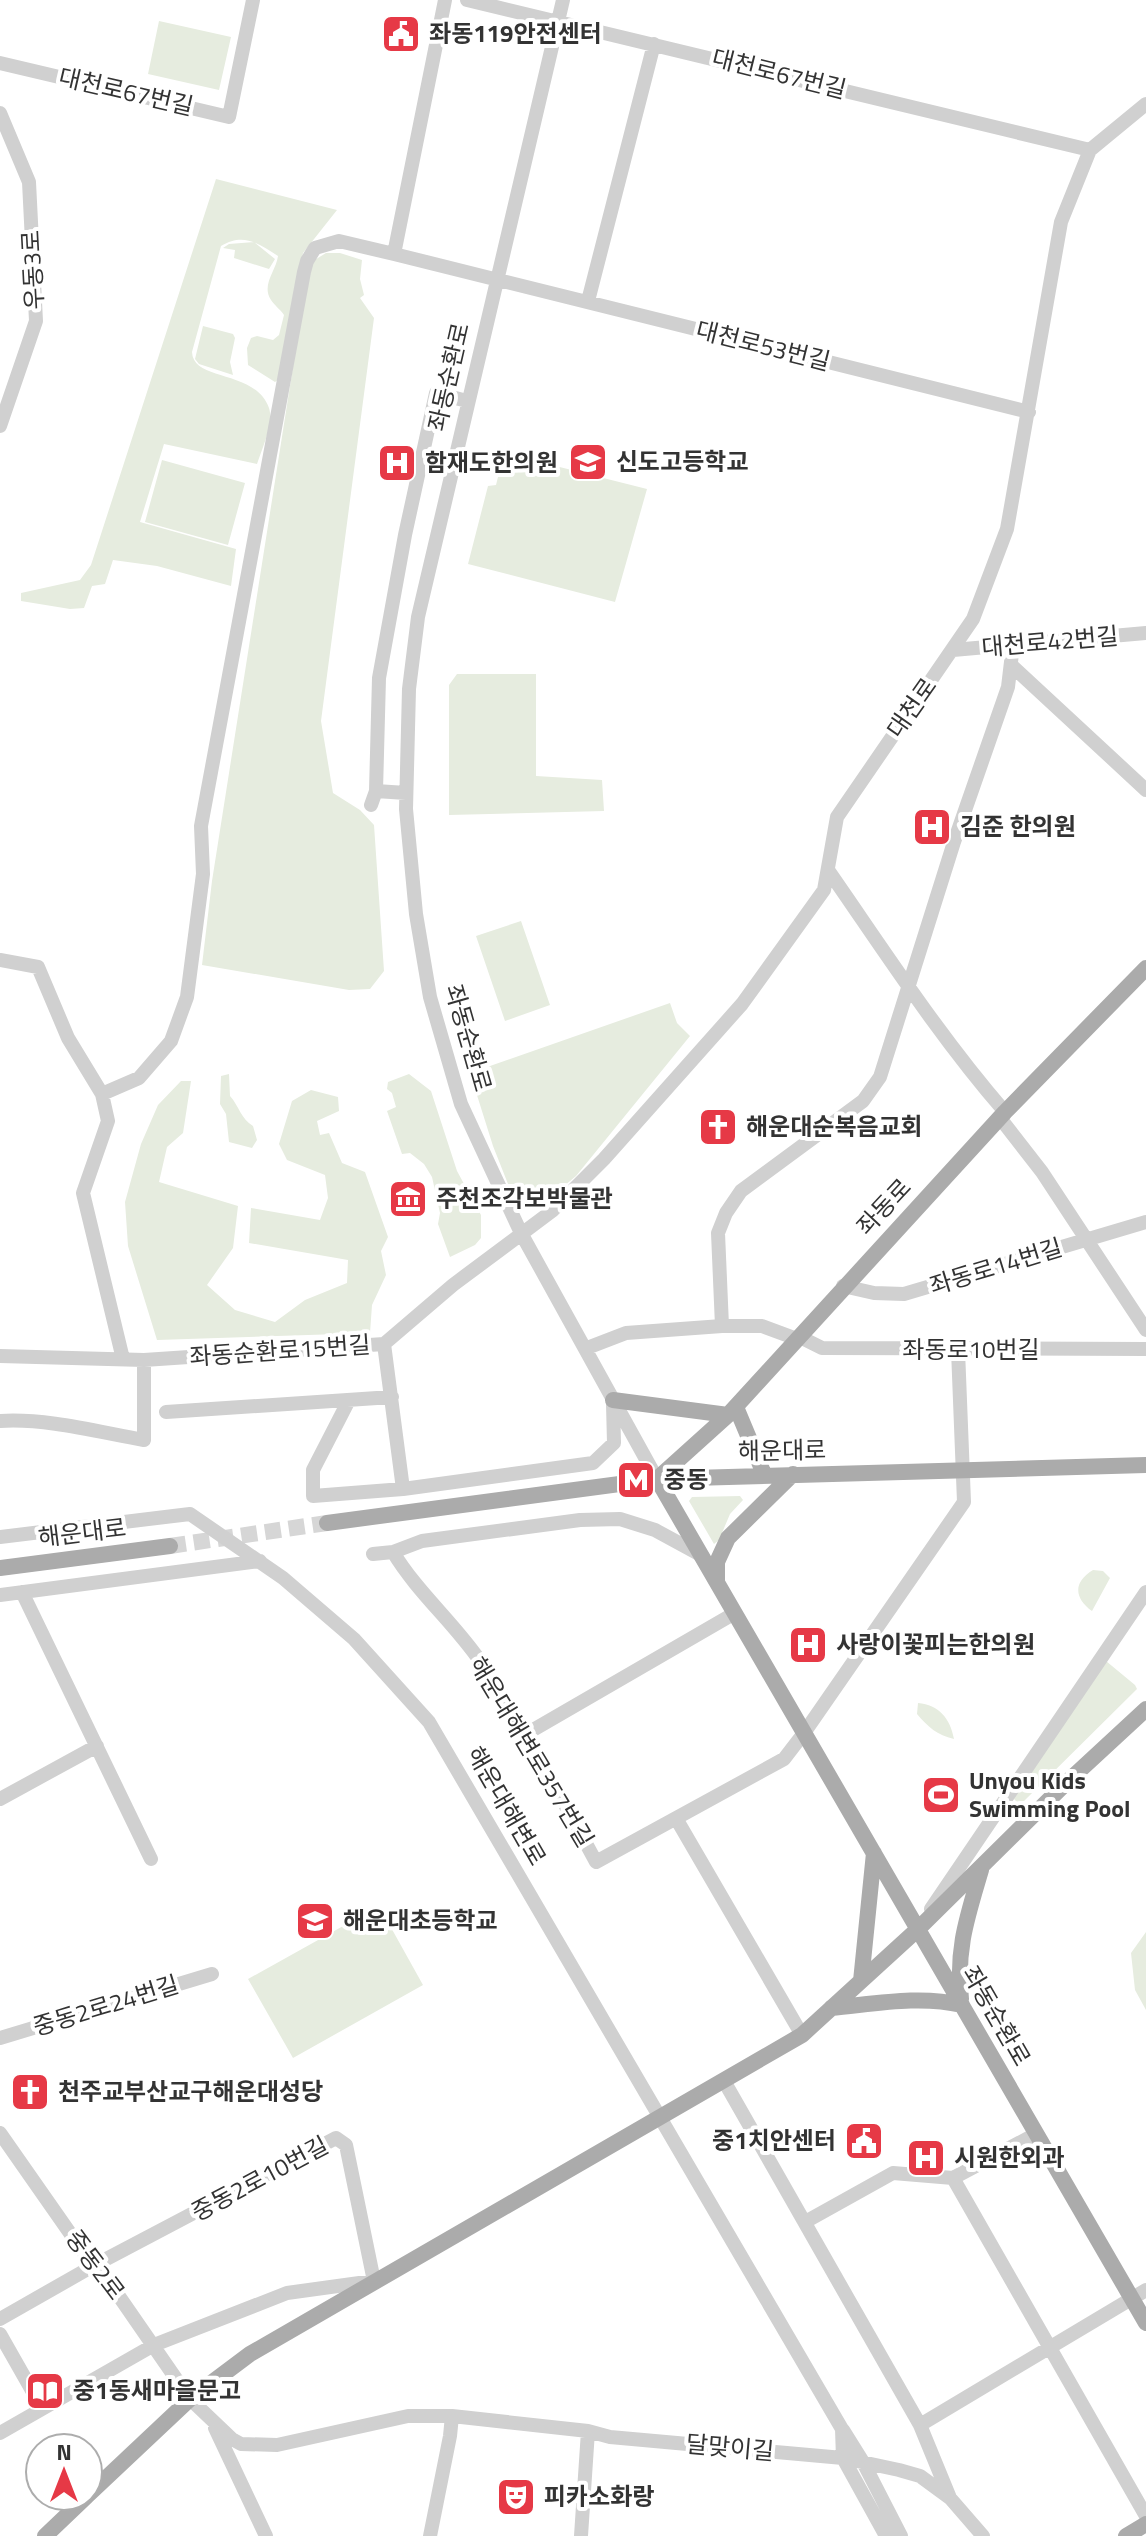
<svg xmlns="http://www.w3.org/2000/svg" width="1146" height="2536" font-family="'Titillium Web','Noto Sans KR',sans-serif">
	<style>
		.green { fill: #e6ecdf }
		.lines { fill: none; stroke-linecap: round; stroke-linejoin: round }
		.major-tunnel { stroke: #d6d6d6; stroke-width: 16; stroke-dasharray: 16 8; stroke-linecap: butt }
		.minor { stroke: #d0d0d0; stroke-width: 14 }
		.major { stroke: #ababab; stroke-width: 16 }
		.labels { text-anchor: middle; stroke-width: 8; stroke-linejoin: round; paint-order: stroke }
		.poi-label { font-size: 24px; font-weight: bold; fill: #333; stroke: #fff; text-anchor: start }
		.street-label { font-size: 24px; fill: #333; stroke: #fff }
	</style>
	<rect width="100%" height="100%" fill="#fff"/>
	<path class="green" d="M159,21L231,37L219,90L148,74Z
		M216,179L337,210L303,253L279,379L275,382L248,365L247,348L251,338L257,336L273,340L279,335L284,315C280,309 274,305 271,300C261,285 276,271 278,256C259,244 244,232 221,246L192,352C193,382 255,369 269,408C274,423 262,449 257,464L164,444L140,522L236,549L231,586L157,566L113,560L105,584L92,586L84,608L70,609L21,601V593L80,580L91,565Z
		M254,242L275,259L269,269L234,258L235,250L223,248L229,244Z
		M326,253H340L362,260L360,279L364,295L360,298L374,318L321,721L333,793L360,810L374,825L384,971L370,989L349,990L202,965L212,881L307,278L313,261Z
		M203,326L233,334L235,338L230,362L233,375L199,364L195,359Z
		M504,453L647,489L615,602L468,564L488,486L496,485Z
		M162,460L245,483L228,545L145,522Z
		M457,674H536V776L602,780L604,811L449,815V685Z
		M521,921L550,1005L505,1021L476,936Z
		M670,1003L677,1023L690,1036L576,1176L551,1197L536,1205L524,1204L512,1194L493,1146L470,1073Z
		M229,1074L230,1096C239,1106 241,1119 253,1126L257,1140L252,1148L229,1142L226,1114L220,1104L221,1076Z
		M409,1074L431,1091L457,1171L481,1215V1238L475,1245L450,1257L438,1224L440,1213L432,1177L424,1164L410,1153L402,1154L387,1111L396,1107L392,1093L387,1089L388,1082Z
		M181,1081H191L183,1133L167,1147L159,1182L238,1206L233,1248L207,1285L235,1310L275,1322L305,1300L347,1283L348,1260L249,1243L251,1208L320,1220L328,1198L325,1175L287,1160L279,1144L292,1101L311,1090L338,1097L339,1111L317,1121L320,1135L329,1133L342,1163L365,1172L388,1237L381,1251L386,1275L372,1305L370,1333L157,1340L128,1246L125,1202L141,1144L158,1105Z
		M740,1496L743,1500L730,1514L719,1540L714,1544L689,1501L692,1497Z
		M1093,1570L1103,1571L1110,1578L1092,1611C1074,1598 1073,1582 1093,1570Z
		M1106,1661L1135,1685L1137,1689L1024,1801L1017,1802L1014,1799L1016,1793Z
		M918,1703C939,1705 950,1718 954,1739C937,1735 928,1727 917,1714Z
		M379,1906L423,1985L293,2058L248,1979Z
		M1146,1932V2010L1135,1990L1131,1953Z"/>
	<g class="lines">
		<path class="major-tunnel" d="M170,1546L327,1523"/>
		<path class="minor" d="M467,0L1090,150
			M563,0L418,617L409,689L406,809L416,914L430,997L461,1104L521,1233L657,1479
			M0,63L229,117L253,0
			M0,113L29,182L36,321L0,426
			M394,254L445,0
			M588,301L654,44
			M953,650L1146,633
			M1012,666L1146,790
			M376,791L379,678L405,535L436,393L467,401
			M371,805L376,791L406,793
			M828,870C885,952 939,1036 1005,1112
			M0,960L38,967L68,1038L102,1094L108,1121L83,1193L123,1359
			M102,1094L139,1078L171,1041L187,997L203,874L201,826L304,272L307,261L315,248L339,241L394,254L1029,412
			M1000,1118L1042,1172L1146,1330
			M843,1286L874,1293L904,1294L1146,1222
			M722,1326L718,1233L726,1213L741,1191L863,1101L880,1077L954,842L1008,687L1013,645
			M800,1337L822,1348L1146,1349
			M384,1344L403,1489L593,1463L614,1443L613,1404
			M587,1348L626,1333L722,1326H762L797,1339
			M0,1356L144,1360L384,1344L453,1285L552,1211L604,1159L742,1004L824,890L837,817L973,619L1007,529L1061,222L1090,150L1146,104
			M349,1400L313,1470V1496L403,1489
			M166,1412L392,1397
			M0,1421C47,1418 98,1432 144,1440V1360
			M0,1537L190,1514L283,1578L354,1639L429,1722L842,2429L843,2458L886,2536
			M373,1554L393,1552
			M701,1555L655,1530L620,1519L580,1520L422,1541L393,1552C417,1592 454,1623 480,1661C524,1725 559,1794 596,1862L784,1759L804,1733L964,1502L958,1350
			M22,1592L151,1859
			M0,1595L260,1561
			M526,1734L735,1613
			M0,1799L97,1746
			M677,1820L802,2035
			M931,1909L1146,1592
			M0,2038L212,1974
			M724,2081L920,2425L950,2498
			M0,2133L93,2266L114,2289L190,2399L232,2439L241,2444L277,2445L408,2416H452L588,2431L610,2437L843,2458L899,2470L920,2476L950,2498L983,2536
			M953,2178L1146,2516
			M805,2222L893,2173L953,2178L1036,2134
			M0,2319L93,2266L336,2138L346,2145L374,2281L287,2293L154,2345L0,2433
			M0,2334L42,2408
			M920,2425L1146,2290
			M215,2428L266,2536
			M843,2430L863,2462L901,2536
			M430,2536L450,2436L452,2416
			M581,2536L588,2431"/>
		<path class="major" d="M613,1400L728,1415
			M736,1407L764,1474
			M657,1479L1146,2323
			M657,1479L728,1415L1005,1112L1146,968
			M327,1523L657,1479L1146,1465
			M0,1568L170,1546
			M717,1580V1562L728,1538L793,1474
			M861,1981L874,1853
			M961,1999C956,1948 967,1918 981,1870
			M831,2008C875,2004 919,1995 962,2005
			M88,2495L190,2399L250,2354L802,2035L918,1929L1066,1783L1146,1709
			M45,2536L87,2496
			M1126,2536L1146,2524"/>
	</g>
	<defs>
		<g id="civic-square" transform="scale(2)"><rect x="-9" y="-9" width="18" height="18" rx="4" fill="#e63946" stroke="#fff"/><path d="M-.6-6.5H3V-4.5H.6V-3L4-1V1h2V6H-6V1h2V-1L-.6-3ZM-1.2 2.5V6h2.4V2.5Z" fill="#fff"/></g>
		<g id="school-square" transform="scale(2)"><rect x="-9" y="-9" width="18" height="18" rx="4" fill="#e63946" stroke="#fff"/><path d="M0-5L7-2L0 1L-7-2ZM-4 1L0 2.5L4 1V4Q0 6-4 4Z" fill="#fff"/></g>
		<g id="hospital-square" transform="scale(2)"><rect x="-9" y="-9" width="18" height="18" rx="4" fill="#e63946" stroke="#fff"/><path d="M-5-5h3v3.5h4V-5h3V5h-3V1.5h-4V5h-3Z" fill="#fff"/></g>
		<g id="church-square" transform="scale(2)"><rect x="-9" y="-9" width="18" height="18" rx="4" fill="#e63946" stroke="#fff"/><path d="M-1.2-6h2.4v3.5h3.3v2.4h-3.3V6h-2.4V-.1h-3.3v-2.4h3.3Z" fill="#fff"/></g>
		<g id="museum-square" transform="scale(2)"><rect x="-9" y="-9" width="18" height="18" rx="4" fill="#e63946" stroke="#fff"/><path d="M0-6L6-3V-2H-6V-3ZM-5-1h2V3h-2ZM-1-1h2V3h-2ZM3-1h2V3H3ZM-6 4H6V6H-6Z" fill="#fff"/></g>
		<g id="metro-square" transform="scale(2)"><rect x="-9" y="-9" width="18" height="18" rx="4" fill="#e63946" stroke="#fff"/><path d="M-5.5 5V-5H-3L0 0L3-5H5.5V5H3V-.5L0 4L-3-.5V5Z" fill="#fff"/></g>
		<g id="stadium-square" transform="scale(2)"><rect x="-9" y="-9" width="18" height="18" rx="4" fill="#e63946" stroke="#fff"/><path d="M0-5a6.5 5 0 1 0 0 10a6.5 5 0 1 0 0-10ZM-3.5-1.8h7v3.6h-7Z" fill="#fff"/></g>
		<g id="library-square" transform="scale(2)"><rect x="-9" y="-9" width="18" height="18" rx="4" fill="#e63946" stroke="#fff"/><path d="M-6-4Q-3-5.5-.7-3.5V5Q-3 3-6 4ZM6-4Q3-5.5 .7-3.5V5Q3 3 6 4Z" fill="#fff"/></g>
		<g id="theatre-square" transform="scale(2)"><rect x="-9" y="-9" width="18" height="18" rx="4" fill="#e63946" stroke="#fff"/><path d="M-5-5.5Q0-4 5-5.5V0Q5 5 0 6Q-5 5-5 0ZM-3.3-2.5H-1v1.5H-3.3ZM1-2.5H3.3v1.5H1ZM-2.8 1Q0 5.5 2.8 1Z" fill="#fff"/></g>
	</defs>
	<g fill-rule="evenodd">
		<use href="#civic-square" x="401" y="34"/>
		<use href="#school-square" x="588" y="462"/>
		<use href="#hospital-square" x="397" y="463"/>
		<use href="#hospital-square" x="932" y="827"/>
		<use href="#church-square" x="718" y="1127"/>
		<use href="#museum-square" x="408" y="1199"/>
		<use href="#metro-square" x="636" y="1480"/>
		<use href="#hospital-square" x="808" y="1645"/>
		<use href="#stadium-square" x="941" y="1795"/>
		<use href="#school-square" x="315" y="1921"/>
		<use href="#church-square" x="30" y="2092"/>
		<use href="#civic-square" x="864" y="2141"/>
		<use href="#hospital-square" x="926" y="2158"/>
		<use href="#library-square" x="45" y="2391"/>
		<use href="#theatre-square" x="516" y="2497"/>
	</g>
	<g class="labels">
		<g class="poi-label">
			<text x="429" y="42">좌동119안전센터</text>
			<text x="616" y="470">신도고등학교</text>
			<text x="425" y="471">함재도한의원</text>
			<text x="960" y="835">김준 한의원</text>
			<text x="746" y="1135">해운대순복음교회</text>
			<text x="436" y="1207">주천조각보박물관</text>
			<text x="664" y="1488">중동</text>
			<text x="836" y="1653">사랑이꽃피는한의원</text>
			<text x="969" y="1789">Unyou Kids<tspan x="969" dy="28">Swimming Pool</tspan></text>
			<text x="343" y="1929">해운대초등학교</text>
			<text x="58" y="2100">천주교부산교구해운대성당</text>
			<text x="836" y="2149" text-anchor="end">중1치안센터</text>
			<text x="954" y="2166">시원한외과</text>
			<text x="73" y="2399">중1동새마을문고</text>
			<text x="544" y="2505">피카소화랑</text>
		</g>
		<g class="street-label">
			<text transform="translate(779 74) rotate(14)" y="8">대천로67번길</text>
			<text transform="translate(126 92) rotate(13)" y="8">대천로67번길</text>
			<text transform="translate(33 270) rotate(-93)" y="8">우동3로</text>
			<text transform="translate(763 346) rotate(14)" y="8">대천로53번길</text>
			<text transform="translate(449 377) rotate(-77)" y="8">좌동순환로</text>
			<text transform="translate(1050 642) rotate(-5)" y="8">대천로42번길</text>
			<text transform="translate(912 708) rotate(-55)" y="8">대천로</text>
			<text transform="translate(468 1038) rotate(74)" y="8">좌동순환로</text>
			<text transform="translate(884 1207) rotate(-47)" y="8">좌동로</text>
			<text transform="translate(996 1267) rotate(-17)" y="8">좌동로14번길</text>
			<text x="971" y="1358">좌동로10번길</text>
			<text transform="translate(280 1351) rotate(-4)" y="8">좌동순환로15번길</text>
			<text transform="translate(782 1451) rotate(-1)" y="8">해운대로</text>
			<text transform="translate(82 1533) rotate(-7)" y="8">해운대로</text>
			<text transform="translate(531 1752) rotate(59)" y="8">해운대해변로357번길</text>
			<text transform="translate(506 1806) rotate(60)" y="8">해운대해변로</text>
			<text transform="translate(106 2006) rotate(-17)" y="8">중동2로24번길</text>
			<text transform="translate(996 2016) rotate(60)" y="8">좌동순환로</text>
			<text transform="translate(260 2179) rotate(-28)" y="8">중동2로10번길</text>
			<text transform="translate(95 2265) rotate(53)" y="8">중동2로</text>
			<text transform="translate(730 2448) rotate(5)" y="8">달맞이길</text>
		</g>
	</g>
	<g transform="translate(64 2472)"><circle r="38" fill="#ffffff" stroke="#adadad" stroke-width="2"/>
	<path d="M0-6L14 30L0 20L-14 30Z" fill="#e63946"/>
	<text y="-12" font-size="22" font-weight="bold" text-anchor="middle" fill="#333333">N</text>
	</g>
</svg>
